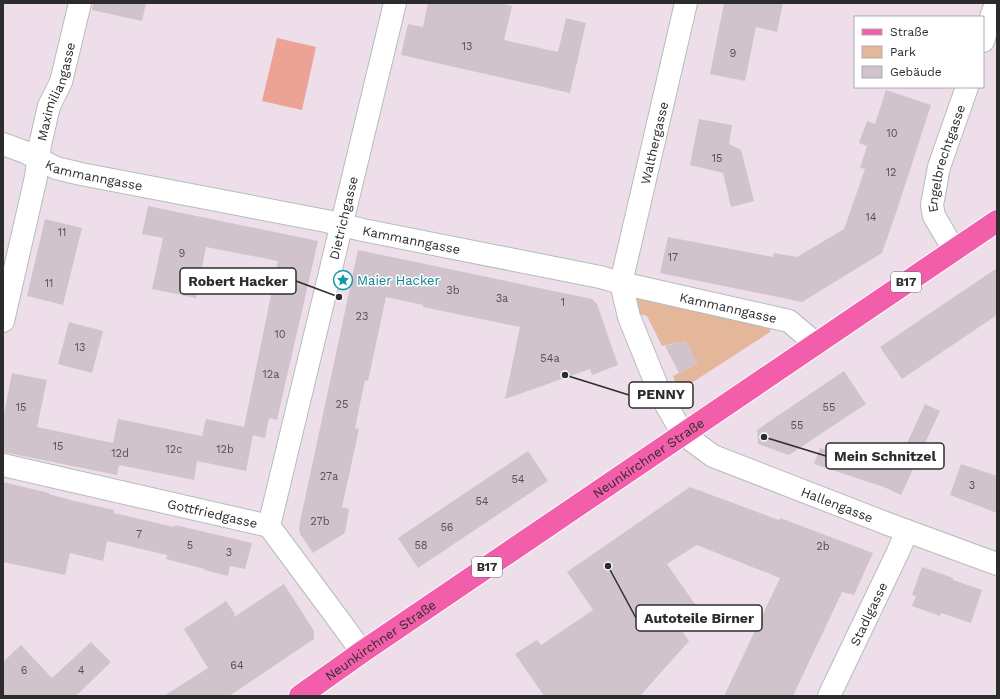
<svg xmlns="http://www.w3.org/2000/svg" width="1000" height="699" font-family="'Work Sans',sans-serif">
	<style>
		.green { fill: #e4b79a }
		.pitch { fill: #eca396 }
		.building { fill: #d0c3cc }
		.lines { fill: none; stroke-linecap: round; stroke-linejoin: round }
		.street-casing { stroke: #b2bfb9; stroke-width: 24 }
		.primary-casing { stroke: #fff; stroke-width: 24 }
		.street { stroke: #fff; stroke-width: 22 }
		.primary { stroke: #f25eaa; stroke-width: 22 }
		.labels { text-anchor: middle; stroke-width: 3; stroke-linejoin: round; paint-order: stroke }
		.number-label { font-size: 11px; fill: #555254 }
		.shield { fill: #fff; stroke: #6b6b6b; stroke-width: 1 }
		.shield-label { font-size: 12px; font-weight: bold; fill: #2c2c2c }
		.street-label { font-size: 13px; fill: #2c2c2c; stroke: #fff }
		.culture-label { font-size: 13px; fill: #0d838f; stroke: #fff; text-anchor: start }
		.leader { fill: none; stroke: #2c2c2c; stroke-width: 1.5 }
		.callout-dot { fill: #2c2c2c; stroke: #fff; stroke-width: 1.5 }
		.callout { fill: #fff; stroke: #2c2c2c; stroke-width: 1.5 }
		.callout-label { font-size: 14px; text-anchor: middle; font-weight: bold; fill: #2c2c2c }
	</style>
	<rect width="100%" height="100%" fill="#eedee9"/>
	<path class="green" d="M643,294L770,327V332L679,391L673,376L697,364L686,341L662,346L647,316L639,314L635,300Z"/>
	<path class="pitch" d="M277,38L316,47L302,110L262,101Z"/>
	<path class="building" d="M93,3H146L142,21L92,10Z
		M428,3H499L512,6L504,40L558,52L566,18L586,23L570,93L401,55L408,24L423,27Z
		M724,3H783L777,32L756,27L745,81L710,74Z
		M886,90L931,105L897,210L882,253L802,302L660,273L668,237L773,257L774,253L797,257L844,229L865,169L860,168L867,146L859,143L867,121L875,124Z
		M699,119L732,125L729,144L741,150L754,201L731,207L723,173L690,165Z
		M148,206L318,241L277,420L269,418L265,438L253,435L246,471L197,461L194,480L119,465L117,475L3,452V419L12,373L47,380L37,427L113,443L118,419L202,436L206,419L244,427L278,261L206,247L196,298L152,289L163,238L142,234Z
		M45,219L82,228L63,305L27,296Z
		M358,250L592,299L597,304L618,365L592,375L590,369L505,399L520,327L423,307V305L386,297L368,381L365,380L355,428L359,429L342,507L349,509L345,533L313,553L300,534L299,528L300,522Z
		M997,268V315L902,379L880,347Z
		M69,322L103,331L92,373L58,364Z
		M686,341L697,364L679,373L665,346Z
		M844,371L866,404L789,455L758,444L757,430Z
		M925,404L940,411L901,495L884,487L814,464L820,448L855,459L857,452L898,463Z
		M528,451L548,481L418,568L398,538Z
		M961,464L997,476V513L950,495Z
		M3,482L49,493V494L74,501L114,510V513L174,527L175,525L252,543L245,569L230,566L228,576L204,570L205,569L166,559L167,555L107,541L103,561L70,553L65,575L3,562Z
		M690,487L779,520L780,518L873,553L854,595L842,592L793,696H724L780,578L697,545L667,564L697,607L676,622L689,641L640,696H544L515,654L537,640L541,645L593,610L567,572Z
		M922,567L953,578V580L982,590L971,623L941,613L940,616L912,606L916,596L912,595Z
		M284,584L314,631V639L229,696H164L208,668L184,629L226,601L235,614L234,617Z
		M91,642L111,662L76,696H3V662L21,645L52,678Z"/>
	<g class="lines">
		<g class="street-casing">
			<g id="street">
				<path id="s1" d="M686,3L621,283L629,317L661,396L683,434L713,456L888,524L997,564"/>
				<path d="M983,41L996,3"/>
				<path id="s2" d="M3,144L25,152L56,168L81,174L326,221L363,230L600,277L621,283L789,321L816,344"/>
				<path id="s3" d="M954,250L934,216L932,205L939,167L967,87"/>
				<path id="s4" d="M3,321L36,177L40,145L49,106L61,82L80,3"/>
				<path id="s5" d="M3,465L269,526L341,623L362,652"/>
				<path id="s6" d="M269,526L395,3"/>
				<path id="s7" d="M829,696L897,554L907,531"/>
			</g>
		</g>
		<g class="primary-casing">
			<g id="primary">
				<path id="s8" d="M300,696L362,652L997,221"/>
			</g>
		</g>
		<use href="#street" class="street"/>
		<use href="#primary" class="primary"/>
	</g>
	<defs>
		<g id="sight-ring" transform="scale(1)"><circle r="9.5" fill="#fff" stroke="#0f9aa8" stroke-width="1.5"/><path d="M0-6L1.8-2.2L6-1.7L2.9 1.2L3.7 5.4L0 3.3L-3.7 5.4L-2.9 1.2L-6-1.7L-1.8-2.2Z" fill="#0f9aa8"/></g>
	</defs>
	<g fill-rule="evenodd">
		<use href="#sight-ring" x="343" y="280"/>
	</g>
	<g class="labels">
		<g class="number-label">
			<text x="467" y="50">13</text>
			<text x="733" y="57">9</text>
			<text x="892" y="137">10</text>
			<text x="717" y="162">15</text>
			<text x="891" y="176">12</text>
			<text x="871" y="221">14</text>
			<text x="62" y="236">11</text>
			<text x="182" y="257">9</text>
			<text x="673" y="261">17</text>
			<text x="49" y="287">11</text>
			<text x="453" y="294">3b</text>
			<text x="502" y="302">3a</text>
			<text x="563" y="306">1</text>
			<text x="362" y="320">23</text>
			<text x="280" y="338">10</text>
			<text x="80" y="351">13</text>
			<text x="550" y="362">54a</text>
			<text x="271" y="378">12a</text>
			<text x="342" y="408">25</text>
			<text x="21" y="411">15</text>
			<text x="829" y="411">55</text>
			<text x="797" y="429">55</text>
			<text x="58" y="450">15</text>
			<text x="174" y="453">12c</text>
			<text x="225" y="453">12b</text>
			<text x="120" y="457">12d</text>
			<text x="329" y="480">27a</text>
			<text x="518" y="483">54</text>
			<text x="972" y="489">3</text>
			<text x="482" y="505">54</text>
			<text x="320" y="525">27b</text>
			<text x="447" y="531">56</text>
			<text x="139" y="538">7</text>
			<text x="190" y="549">5</text>
			<text x="421" y="549">58</text>
			<text x="823" y="550">2b</text>
			<text x="229" y="556">3</text>
			<text x="237" y="669">64</text>
			<text x="24" y="674">6</text>
			<text x="81" y="674">4</text>
		</g>
		<g class="shield">
			<rect x="891" y="272" width="30" height="20" rx="3"/>
			<rect x="472" y="557" width="30" height="20" rx="3"/>
		</g>
		<g class="shield-label">
			<text x="906" y="286">B17</text>
			<text x="487" y="571">B17</text>
		</g>
		<g class="street-label">
			<text dy="5" stroke="none"><textPath href="#s4" startOffset="236">Maximiliangasse</textPath></text>
			<text transform="translate(654 143) rotate(-77)" y="5">Walthergasse</text>
			<text dy="5" stroke="none"><textPath href="#s3" startOffset="99">Engelbrechtgasse</textPath></text>
			<text dy="5" stroke="none"><textPath href="#s2" startOffset="97">Kammanngasse</textPath></text>
			<text dy="5" stroke="none"><textPath href="#s6" startOffset="317">Dietrichgasse</textPath></text>
			<text dy="5" stroke="none"><textPath href="#s2" startOffset="421">Kammanngasse</textPath></text>
			<text dy="5" stroke="none"><textPath href="#s2" startOffset="745">Kammanngasse</textPath></text>
			<text dy="5" stroke="none"><textPath href="#s8" startOffset="422">Neunkirchner Straße</textPath></text>
			<text dy="5" stroke="none"><textPath href="#s1" startOffset="622">Hallengasse</textPath></text>
			<text dy="5" stroke="none"><textPath href="#s5" startOffset="215">Gottfriedgasse</textPath></text>
			<text dy="5" stroke="none"><textPath href="#s7" startOffset="91">Stadlgasse</textPath></text>
			<text dy="5" stroke="none"><textPath href="#s8" startOffset="98">Neunkirchner Straße</textPath></text>
		</g>
		<g class="culture-label">
			<text x="357" y="285">Maier Hacker</text>
		</g>
	</g>
	<path class="leader" d="M339 297L296 281M565 375L629 395M764 437L826 456M608 566L636 618"/>
	<g class="callout-dot">
		<circle cx="339" cy="297" r="4"/>
		<circle cx="565" cy="375" r="4"/>
		<circle cx="764" cy="437" r="4"/>
		<circle cx="608" cy="566" r="4"/>
	</g>
	<g class="callout">
		<rect x="180" y="268" width="116" height="26" rx="4"/>
		<rect x="629" y="382" width="64" height="26" rx="4"/>
		<rect x="826" y="443" width="118" height="26" rx="4"/>
		<rect x="636" y="605" width="126" height="26" rx="4"/>
	</g>
	<g class="callout-label">
		<text x="238" y="286">Robert Hacker</text>
		<text x="661" y="399">PENNY</text>
		<text x="885" y="461">Mein Schnitzel</text>
		<text x="699" y="623">Autoteile Birner</text>
	</g>
	<rect width="1000" height="699" fill="none" stroke="#2c2c2c" stroke-width="8"/>
	<rect x="854" y="16" width="130" height="72" fill="#ffffff" stroke="#ababab"/>
	<rect x="862" y="29" width="20" height="6" fill="#f25eaa" stroke="#ababab"/>
	<text x="890" y="36" font-size="12" fill="#2c2c2c">Straße</text>
	<rect x="862" y="46" width="20" height="12" fill="#e4b79a" stroke="#ababab"/>
	<text x="890" y="56" font-size="12" fill="#2c2c2c">Park</text>
	<rect x="862" y="66" width="20" height="12" fill="#d0c3cc" stroke="#ababab"/>
	<text x="890" y="76" font-size="12" fill="#2c2c2c">Gebäude</text>
</svg>
